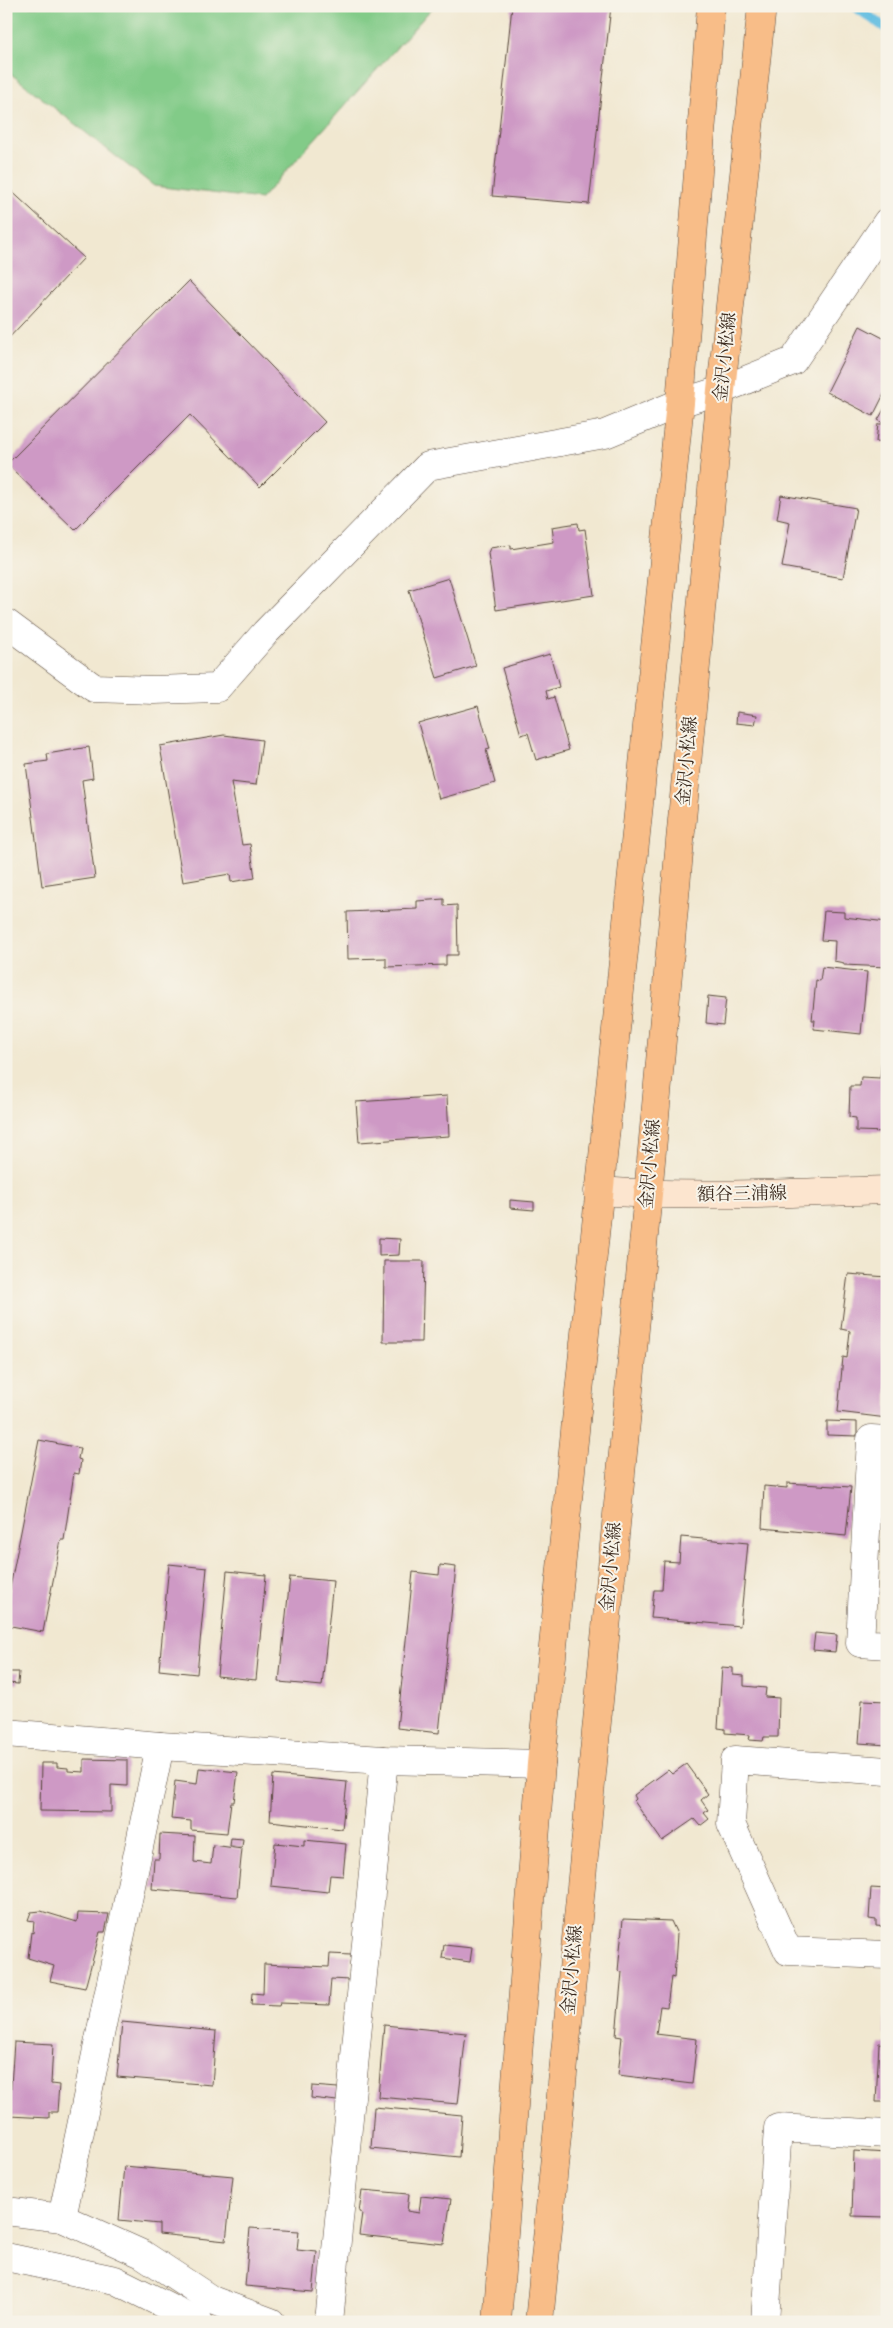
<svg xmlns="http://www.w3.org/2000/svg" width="893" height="2328" viewBox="0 0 893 2328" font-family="'Libre Bodoni','Noto Serif JP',serif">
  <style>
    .green { fill: #82cb88; stroke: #5e7a53 }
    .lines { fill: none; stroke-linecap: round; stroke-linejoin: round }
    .stream { stroke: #63bee1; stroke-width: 10 }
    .building { fill: #ce99c5 }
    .minor-casing { stroke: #564639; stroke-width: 29 }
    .tertiary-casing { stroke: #564639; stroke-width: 29 }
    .secondary-casing { stroke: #564639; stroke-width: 29 }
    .primary-casing { stroke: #564639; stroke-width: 29 }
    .minor { stroke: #fff; stroke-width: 28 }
    .tertiary { stroke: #fff; stroke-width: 28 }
    .secondary { stroke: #fce5cf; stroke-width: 28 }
    .primary { stroke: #f8bd88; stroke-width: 28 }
    .labels { text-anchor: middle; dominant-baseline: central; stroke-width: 4; stroke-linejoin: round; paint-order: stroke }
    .street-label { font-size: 18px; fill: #3b2a1e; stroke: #f7f3e8 }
  </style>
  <rect width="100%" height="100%" fill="#f7f3e8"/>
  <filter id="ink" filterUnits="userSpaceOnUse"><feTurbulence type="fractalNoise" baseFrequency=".02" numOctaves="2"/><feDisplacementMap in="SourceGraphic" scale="10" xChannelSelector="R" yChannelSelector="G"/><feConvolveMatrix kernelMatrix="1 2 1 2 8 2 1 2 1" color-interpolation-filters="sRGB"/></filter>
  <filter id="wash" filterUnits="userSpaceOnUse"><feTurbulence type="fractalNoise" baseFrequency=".0096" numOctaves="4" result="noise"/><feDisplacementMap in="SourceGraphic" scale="20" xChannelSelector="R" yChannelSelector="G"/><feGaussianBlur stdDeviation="1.12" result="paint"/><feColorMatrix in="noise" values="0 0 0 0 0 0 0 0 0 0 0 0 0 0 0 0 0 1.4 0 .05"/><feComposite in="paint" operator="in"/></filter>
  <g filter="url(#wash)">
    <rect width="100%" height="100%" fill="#f1e8d1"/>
    <path class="green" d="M 6,6 L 434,6 L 261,199 L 154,186 L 6,70 Z"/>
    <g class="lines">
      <path class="stream" d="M 854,6 L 887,29"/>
    </g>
    <g id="blocks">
      <g class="building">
        <path d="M 512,6 L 611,6 L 589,204 L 492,196 Z"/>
        <path d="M 6,186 L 84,258 L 6,341 Z"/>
        <path d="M 189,281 L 325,422 L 260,487 L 190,415 L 75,530 L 7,464 Z"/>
        <path d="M 860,326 L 887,340 L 887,388 L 873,416 L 827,392 Z"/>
        <path d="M 887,404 L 887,443 L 876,442 L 878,424 L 885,424 L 878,420 Z"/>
        <path d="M 781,495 L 856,508 L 843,578 L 782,567 L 790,522 L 777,519 Z"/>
        <path d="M 578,523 L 579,530 L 585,529 L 594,595 L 496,610 L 488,553 L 490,548 L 511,545 L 511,549 L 554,542 L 552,527 Z"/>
        <path d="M 449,578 L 476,666 L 437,678 L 409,590 Z"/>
        <path d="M 550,654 L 559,687 L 546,691 L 548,699 L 554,697 L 569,750 L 536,760 L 528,733 L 521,735 L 502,668 Z"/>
        <path d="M 478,706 L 490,749 L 486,750 L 495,783 L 439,799 L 418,723 Z"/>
        <path d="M 737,712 L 757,715 L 755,725 L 736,723 Z"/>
        <path d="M 224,735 L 262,740 L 256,785 L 231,782 L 242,845 L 250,844 L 255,878 L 231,882 L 230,874 L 183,882 L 160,746 Z"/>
        <path d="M 89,747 L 93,778 L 82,780 L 95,878 L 42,886 L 26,764 L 48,761 L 47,754 Z"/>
        <path d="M 444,899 L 444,906 L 457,905 L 458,955 L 446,955 L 446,965 L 386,967 L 386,958 L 348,959 L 347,912 L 417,909 L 417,901 Z"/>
        <path d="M 824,911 L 844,912 L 844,917 L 887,922 L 887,967 L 844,965 L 844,963 L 834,961 L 835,941 L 821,940 Z"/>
        <path d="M 822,967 L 867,972 L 861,1034 L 814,1029 L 815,1020 L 812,1020 L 816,980 L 820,981 Z"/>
        <path d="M 708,996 L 726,998 L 723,1025 L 706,1023 Z"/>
        <path d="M 882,1056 L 887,1057 L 887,1132 L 856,1131 L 856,1118 L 849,1117 L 850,1086 L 860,1086 L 861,1077 L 880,1078 Z"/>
        <path d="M 447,1096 L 449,1136 L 359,1142 L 356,1102 Z"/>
        <path d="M 510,1200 L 534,1202 L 534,1210 L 510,1208 Z"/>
        <path d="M 379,1238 L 400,1239 L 399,1255 L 379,1256 Z"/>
        <path d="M 384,1261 L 424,1261 L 422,1342 L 383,1342 Z"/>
        <path d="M 848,1274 L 887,1277 L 887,1418 L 838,1412 L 843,1357 L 847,1358 L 850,1331 L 841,1329 Z"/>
        <path d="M 827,1421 L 857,1422 L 857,1436 L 827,1435 Z"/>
        <path d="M 39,1440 L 80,1448 L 78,1459 L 81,1460 L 79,1474 L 74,1473 L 64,1540 L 61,1540 L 43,1632 L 6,1625 L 6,1608 Z"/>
        <path d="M 787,1483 L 851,1487 L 846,1536 L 762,1528 L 764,1486 L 787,1488 Z"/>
        <path d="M 681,1537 L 748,1543 L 740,1626 L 651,1618 L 654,1590 L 662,1590 L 664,1561 L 679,1562 Z"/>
        <path d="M 169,1564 L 207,1568 L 197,1674 L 159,1670 Z"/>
        <path d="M 440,1565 L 456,1567 L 439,1733 L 397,1728 L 413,1572 L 439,1575 Z"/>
        <path d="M 227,1571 L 266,1575 L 256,1680 L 217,1676 Z"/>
        <path d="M 290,1577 L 333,1581 L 322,1686 L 279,1682 Z"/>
        <path d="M 815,1633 L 837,1635 L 835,1652 L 813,1650 Z"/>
        <path d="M 722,1667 L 733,1668 L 733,1675 L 744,1676 L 744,1686 L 766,1688 L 765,1697 L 779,1698 L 778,1737 L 764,1737 L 763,1741 L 749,1740 L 750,1735 L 725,1733 L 725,1729 L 718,1728 Z"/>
        <path d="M 9,1672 L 19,1672 L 18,1684 L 8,1683 Z"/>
        <path d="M 862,1700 L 887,1701 L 887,1745 L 859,1743 Z"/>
        <path d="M 84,1759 L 127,1760 L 127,1786 L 111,1785 L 111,1812 L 40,1811 L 41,1763 L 57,1763 L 57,1767 L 68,1768 L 68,1771 L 84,1772 Z"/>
        <path d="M 686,1764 L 708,1794 L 701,1800 L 708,1810 L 704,1813 L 709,1819 L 700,1826 L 694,1819 L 662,1841 L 634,1801 L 636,1799 L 634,1795 L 668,1770 L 672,1774 Z"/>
        <path d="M 199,1768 L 238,1772 L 234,1802 L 231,1802 L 227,1833 L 191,1830 L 191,1821 L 171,1819 L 175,1781 L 197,1784 Z"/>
        <path d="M 273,1775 L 347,1782 L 342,1829 L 270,1821 Z"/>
        <path d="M 160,1834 L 195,1836 L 194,1862 L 211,1864 L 213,1845 L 242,1849 L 237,1897 L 152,1889 L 154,1859 L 159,1859 Z"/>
        <path d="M 231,1838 L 243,1839 L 242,1847 L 230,1846 Z"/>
        <path d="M 304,1840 L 346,1844 L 343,1876 L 330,1875 L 328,1892 L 271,1886 L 275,1843 L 304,1846 Z"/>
        <path d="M 871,1888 L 887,1889 L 887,1927 L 876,1926 L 876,1920 L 869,1919 Z"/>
        <path d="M 41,1911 L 77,1922 L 78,1913 L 109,1914 L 105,1932 L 100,1932 L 85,1988 L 50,1981 L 54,1966 L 28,1958 L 31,1932 L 33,1933 L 34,1921 L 28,1920 L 31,1912 Z"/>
        <path d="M 623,1919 L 671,1921 L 677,1934 L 674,1978 L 671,1977 L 667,2007 L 660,2006 L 656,2034 L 697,2039 L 692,2084 L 618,2075 L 622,2037 L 616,2036 L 622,1972 L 618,1971 Z"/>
        <path d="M 444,1945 L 472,1948 L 470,1962 L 442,1958 Z"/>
        <path d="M 330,1954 L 351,1955 L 349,1980 L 331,1979 L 329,2005 L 280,2003 L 279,2006 L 251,2005 L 252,1993 L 263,1994 L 264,1964 L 329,1967 Z"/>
        <path d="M 885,2015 L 887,2015 L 887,2035 L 884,2035 Z"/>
        <path d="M 122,2022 L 216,2031 L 212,2085 L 117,2077 Z"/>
        <path d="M 384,2025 L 466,2033 L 458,2104 L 378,2097 Z"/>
        <path d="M 14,2042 L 53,2044 L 51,2084 L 59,2085 L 57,2112 L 49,2112 L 49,2118 L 9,2116 Z"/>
        <path d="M 879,2043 L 887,2044 L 887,2102 L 876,2102 Z"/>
        <path d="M 312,2086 L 338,2088 L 337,2101 L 311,2098 Z"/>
        <path d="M 374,2107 L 462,2115 L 459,2157 L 371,2148 Z"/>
        <path d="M 854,2151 L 887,2153 L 887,2217 L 852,2216 Z"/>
        <path d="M 124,2166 L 233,2176 L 226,2241 L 159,2234 L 159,2224 L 119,2220 Z"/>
        <path d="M 362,2190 L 409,2194 L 407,2211 L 419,2213 L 421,2196 L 451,2199 L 444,2244 L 359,2235 L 362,2213 L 359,2212 Z"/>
        <path d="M 250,2228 L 299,2231 L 297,2250 L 317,2252 L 313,2292 L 245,2286 Z"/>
      </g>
    </g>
  </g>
  <g filter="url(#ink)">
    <use href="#blocks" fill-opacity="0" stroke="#564639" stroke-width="1"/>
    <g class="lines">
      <g class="minor-casing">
        <g id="minor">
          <path d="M 6,623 L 94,688 L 154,690 L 217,688 L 265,633 L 428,466 L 605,434 L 680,403"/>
          <path d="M 887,1440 L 871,1439 L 860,1643 L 887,1645"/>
          <path d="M 6,1733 L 160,1746 L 384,1760 L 541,1764"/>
          <path d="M 887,1771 L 735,1760 L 731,1824 L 788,1951 L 887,1955"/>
          <path d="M 6,2211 L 62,2218 L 142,2254 L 212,2300 L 271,2322"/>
          <path d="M 62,2218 L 160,1746"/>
          <path d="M 6,2257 L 115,2280 L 199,2322"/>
          <path d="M 329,2322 L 384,1760"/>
          <path d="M 765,2322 L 778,2128 L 887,2134"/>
        </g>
      </g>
      <g class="tertiary-casing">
        <path id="tertiary" d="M 680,403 L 721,390 L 793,361 L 887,222"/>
      </g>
      <g class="secondary-casing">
        <path id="secondary" d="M 598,1191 C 694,1198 791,1193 887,1190"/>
      </g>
      <g class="primary-casing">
        <g id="primary">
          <path d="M 497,2322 L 541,1764 L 680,403 L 711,6"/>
          <path d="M 539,2322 L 648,1194 L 721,390 L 762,6"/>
        </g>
      </g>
      <use href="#minor" class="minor"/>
      <use href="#tertiary" class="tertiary"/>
      <use href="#secondary" class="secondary"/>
      <use href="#primary" class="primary"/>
    </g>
  </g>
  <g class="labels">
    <g class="street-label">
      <text transform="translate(725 357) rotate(-84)">金沢小松線</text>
      <text transform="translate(687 761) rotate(-85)">金沢小松線</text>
      <text transform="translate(650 1164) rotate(-85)">金沢小松線</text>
      <text transform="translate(742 1194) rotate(-1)">額谷三浦線</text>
      <text transform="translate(611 1567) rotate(-85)">金沢小松線</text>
      <text transform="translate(572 1970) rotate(-85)">金沢小松線</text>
    </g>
  </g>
  <rect width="893" height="2328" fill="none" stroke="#f7f3e8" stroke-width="25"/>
</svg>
